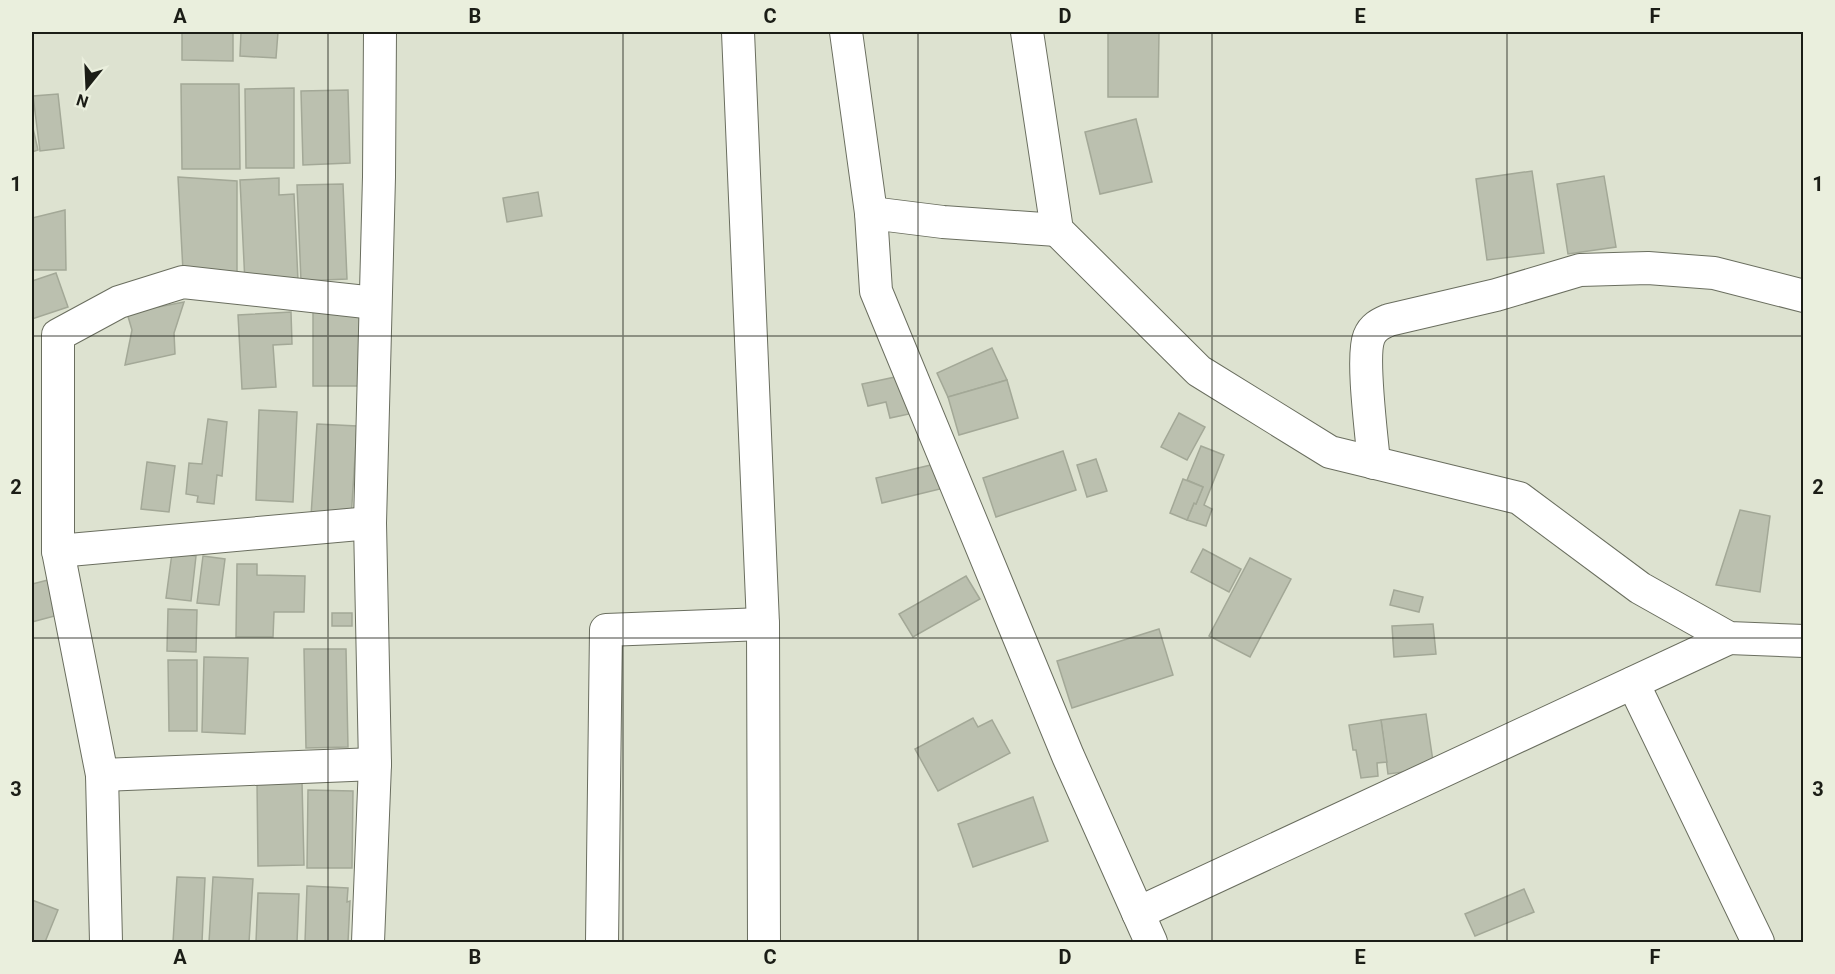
<svg xmlns="http://www.w3.org/2000/svg" width="1835" height="974" viewBox="0 0 1835 974" font-family="Roboto,sans-serif">
  <style>
    .building { fill: #bbc0af; stroke: #a3a897; stroke-width: 1.5 }
    .lines { fill: none; stroke-linecap: round; stroke-linejoin: round }
    .minor-casing { stroke: #6a6e5f; stroke-width: 34 }
    .minor { stroke: #fff; stroke-width: 32 }
    .grid { fill: none; stroke: #1b1d16; stroke-width: 1.5; stroke-opacity: 0.55 }
    .neatline { fill: none; stroke: #1b1d16; stroke-width: 2 }
    .grid-label { font-size: 20px; text-anchor: middle; font-weight: bold; fill: #1b1d16 }
  </style>
  <rect width="100%" height="100%" fill="#dde2d0"/>
  <g class="building">
    <path d="M 182,32 L 233,32 L 233,61 L 182,60 Z"/>
    <path d="M 241,32 L 278,32 L 276,58 L 240,56 Z"/>
    <path d="M 1108,32 L 1159,32 L 1158,97 L 1108,97 Z"/>
    <path d="M 181,84 L 239,84 L 240,169 L 182,169 Z"/>
    <path d="M 294,88 L 294,168 L 246,168 L 245,89 Z"/>
    <path d="M 348,90 L 350,163 L 303,165 L 301,91 Z"/>
    <path d="M 58,94 L 64,148 L 40,151 L 33,96 Z"/>
    <path d="M 1136,119 L 1152,182 L 1100,194 L 1085,132 Z"/>
    <path d="M 32,124 L 38,150 L 32,152 Z"/>
    <path d="M 1532,171 L 1544,253 L 1487,260 L 1476,179 Z"/>
    <path d="M 1604,176 L 1616,247 L 1568,254 L 1557,184 Z"/>
    <path d="M 178,177 L 237,181 L 237,275 L 183,271 Z"/>
    <path d="M 279,178 L 279,195 L 294,194 L 298,281 L 245,283 L 240,180 Z"/>
    <path d="M 343,184 L 347,279 L 301,281 L 297,185 Z"/>
    <path d="M 538,192 L 542,216 L 507,222 L 503,198 Z"/>
    <path d="M 65,210 L 66,270 L 32,270 L 32,218 Z"/>
    <path d="M 56,273 L 68,307 L 32,319 L 32,281 Z"/>
    <path d="M 184,302 L 174,333 L 175,354 L 125,365 L 132,330 L 127,313 Z"/>
    <path d="M 313,306 L 361,307 L 361,386 L 313,386 Z"/>
    <path d="M 291,312 L 292,344 L 273,345 L 276,387 L 242,389 L 238,315 Z"/>
    <path d="M 992,348 L 1007,380 L 948,397 L 937,373 Z"/>
    <path d="M 900,376 L 909,414 L 890,418 L 886,402 L 868,406 L 862,384 Z"/>
    <path d="M 1007,380 L 1018,418 L 959,435 L 948,397 Z"/>
    <path d="M 259,410 L 297,412 L 293,502 L 256,500 Z"/>
    <path d="M 1179,413 L 1205,427 L 1187,460 L 1161,447 Z"/>
    <path d="M 208,419 L 227,422 L 222,476 L 217,475 L 214,504 L 197,502 L 198,496 L 186,494 L 189,463 L 202,464 Z"/>
    <path d="M 317,424 L 357,426 L 351,519 L 311,516 Z"/>
    <path d="M 1201,446 L 1224,455 L 1204,505 L 1212,509 L 1206,526 L 1187,520 L 1194,503 L 1196,504 L 1203,487 L 1187,480 Z"/>
    <path d="M 1063,451 L 1076,490 L 996,517 L 983,478 Z"/>
    <path d="M 1096,459 L 1107,491 L 1087,497 L 1077,465 Z"/>
    <path d="M 147,462 L 175,466 L 169,512 L 141,509 Z"/>
    <path d="M 935,464 L 940,489 L 882,503 L 876,478 Z"/>
    <path d="M 1183,479 L 1203,487 L 1196,504 L 1194,503 L 1187,520 L 1170,513 Z"/>
    <path d="M 1740,510 L 1770,516 L 1760,592 L 1716,585 Z"/>
    <path d="M 1203,549 L 1241,569 L 1229,592 L 1191,572 Z"/>
    <path d="M 172,553 L 196,556 L 191,601 L 166,598 Z"/>
    <path d="M 203,556 L 225,559 L 219,605 L 197,603 Z"/>
    <path d="M 1250,558 L 1291,579 L 1250,657 L 1209,636 Z"/>
    <path d="M 237,564 L 257,564 L 257,575 L 305,576 L 304,612 L 274,612 L 273,637 L 236,637 Z"/>
    <path d="M 966,576 L 980,599 L 913,637 L 899,614 Z"/>
    <path d="M 52,579 L 62,614 L 32,622 L 32,584 Z"/>
    <path d="M 1394,590 L 1423,597 L 1419,612 L 1390,605 Z"/>
    <path d="M 168,609 L 197,610 L 196,652 L 167,651 Z"/>
    <rect x="332" y="613" width="20" height="13"/>
    <path d="M 1433,624 L 1436,654 L 1394,657 L 1392,626 Z"/>
    <path d="M 1159,629 L 1173,675 L 1072,708 L 1057,661 Z"/>
    <path d="M 304,649 L 346,649 L 348,747 L 306,748 Z"/>
    <path d="M 204,657 L 248,658 L 245,734 L 202,732 Z"/>
    <path d="M 168,660 L 197,660 L 197,731 L 169,731 Z"/>
    <path d="M 1426,714 L 1434,768 L 1388,774 L 1381,720 Z"/>
    <path d="M 973,718 L 978,727 L 992,720 L 1010,753 L 938,791 L 915,749 Z"/>
    <path d="M 1381,720 L 1387,762 L 1377,763 L 1378,776 L 1361,778 L 1356,750 L 1353,750 L 1349,725 Z"/>
    <path d="M 257,782 L 302,782 L 304,865 L 258,866 Z"/>
    <path d="M 308,790 L 353,791 L 352,868 L 307,868 Z"/>
    <path d="M 1033,797 L 1048,841 L 973,867 L 958,824 Z"/>
    <path d="M 177,877 L 205,878 L 202,942 L 173,942 Z"/>
    <path d="M 213,877 L 253,879 L 249,942 L 209,942 Z"/>
    <path d="M 307,886 L 348,888 L 347,902 L 350,901 L 348,942 L 305,942 Z"/>
    <path d="M 1524,889 L 1534,912 L 1475,936 L 1465,914 Z"/>
    <path d="M 258,893 L 299,894 L 297,942 L 256,942 Z"/>
    <path d="M 32,900 L 58,910 L 45,942 L 32,942 Z"/>
  </g>
  <g class="lines">
    <g class="minor-casing">
      <g id="minor">
        <path d="M 738,32 L 763,624 L 764,942"/>
        <path d="M 846,32 L 871,213 L 876,291 L 1068,756 L 1151,942"/>
        <path d="M 1027,32 L 1057,230 L 1199,371 L 1330,452 L 1519,498 L 1640,588 L 1729,638 L 1804,641"/>
        <path d="M 871,213 L 943,222 L 1057,230"/>
        <path d="M 1374,463 C 1372,438 1361,357 1369,337 C 1373,327 1380,324 1389,320 L 1496,295 L 1580,270 L 1648,268 L 1714,273 L 1804,296"/>
        <path d="M 58,551 L 370,523"/>
        <path d="M 1633,683 L 1758,942"/>
        <path d="M 102,775 L 375,764"/>
        <path d="M 1138,913 L 1729,638"/>
        <path d="M 106,942 L 102,775 L 58,551 L 58,335 L 119,302 L 183,282 L 375,303"/>
        <path d="M 368,942 L 375,764 L 370,523 L 379,177 L 380,32"/>
        <path d="M 602,942 L 606,630 L 763,624"/>
      </g>
    </g>
    <use href="#minor" class="minor"/>
  </g>
  <path class="grid" d="M 328,32 L 328,942M 623,32 L 623,942M 918,32 L 918,942M 1212,32 L 1212,942M 1507,32 L 1507,942M 32,336 L 1804,336M 32,638 L 1804,638"/>
  <rect width="1835" height="974" fill="none" stroke="#eaefdd" stroke-width="66"/>
  <g transform="translate(87 87) rotate(198)" stroke="#eaefdd" stroke-width="4.5" paint-order="stroke">
  <path d="M0-4.5L10 22L0 15L-10 22Z" fill="#1b1d16"/>
  <text y="-9" font-size="16" font-weight="bold" text-anchor="middle" fill="#1b1d16">N</text>
  </g>
  <rect x="33" y="33" width="1769" height="908" class="neatline"/>
  <g class="grid-label">
    <text x="180" y="23">A</text>
    <text x="475" y="23">B</text>
    <text x="770" y="23">C</text>
    <text x="1065" y="23">D</text>
    <text x="1360" y="23">E</text>
    <text x="1655" y="23">F</text>
    <text x="16" y="191">1</text>
    <text x="1818" y="191">1</text>
    <text x="16" y="494">2</text>
    <text x="1818" y="494">2</text>
    <text x="16" y="796">3</text>
    <text x="1818" y="796">3</text>
    <text x="180" y="964">A</text>
    <text x="475" y="964">B</text>
    <text x="770" y="964">C</text>
    <text x="1065" y="964">D</text>
    <text x="1360" y="964">E</text>
    <text x="1655" y="964">F</text>
  </g>
</svg>
